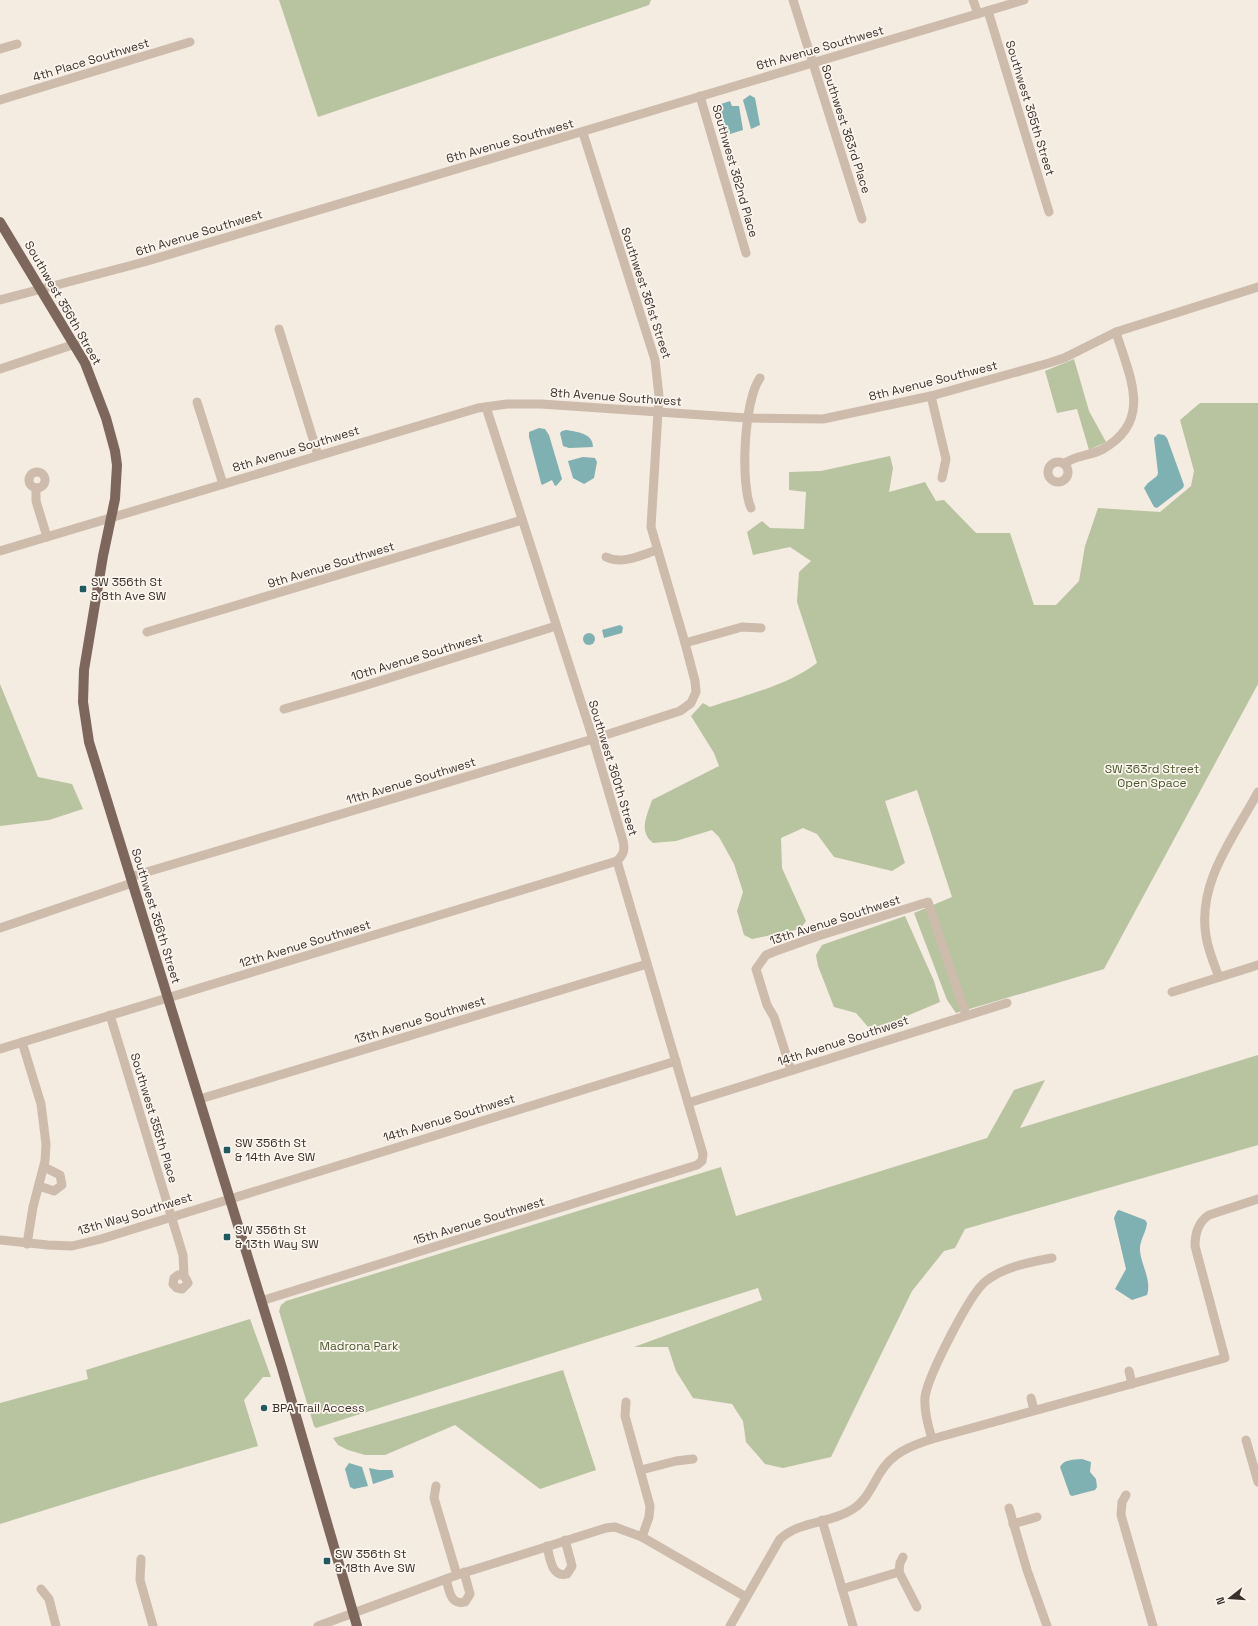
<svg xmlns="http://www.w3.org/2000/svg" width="1258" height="1626" viewBox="0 0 1258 1626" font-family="'Space Grotesk',sans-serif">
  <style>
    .green { fill: #b8c4a0 }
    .water { fill: #7fb0b2 }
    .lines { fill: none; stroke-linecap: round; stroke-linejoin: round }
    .minor { stroke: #cdbbac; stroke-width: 9 }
    .major { stroke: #7d675c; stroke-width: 10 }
    .poi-dot { fill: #1f5a5e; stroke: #fbf5ee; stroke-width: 1.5 }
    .labels { text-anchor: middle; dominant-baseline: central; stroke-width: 3.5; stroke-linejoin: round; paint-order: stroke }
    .street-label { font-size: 12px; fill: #3b302b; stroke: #fbf5ee }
    .poi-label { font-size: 12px; fill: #3b302b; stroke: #fbf5ee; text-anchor: start }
    .park-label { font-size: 12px; fill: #4a5a2e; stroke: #fbf5ee }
  </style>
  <rect width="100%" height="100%" fill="#f4ebe1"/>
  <g class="green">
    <path d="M 279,0 L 651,0 L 649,5 L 318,117 Z"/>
    <path d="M 1074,359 L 1089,411 L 1106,442 L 1089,450 L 1077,409 L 1057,413 L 1045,371 Z"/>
    <path d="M 1200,403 L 1258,403 L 1258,684 L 1104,969 L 956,1013 L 947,1000 L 914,913 L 952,897 L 917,790 L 885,801 L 905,863 L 892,871 L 834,857 L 817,834 L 803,828 L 781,838 L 782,868 L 806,921 L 800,929 L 752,939 L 744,935 L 737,911 L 743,892 L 734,864 L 719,837 L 712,830 L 676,841 L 653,843 C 638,831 647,816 652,800 L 719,766 L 714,753 L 691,716 L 703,703 L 710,707 C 746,695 786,686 817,663 L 797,602 L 799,572 L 811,561 L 790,547 L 753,555 L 747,532 L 762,521 L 770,528 L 804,529 L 806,492 L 789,490 L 789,472 L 821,471 L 890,456 L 893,468 L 889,492 L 925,482 L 936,501 L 944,500 L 976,533 L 1010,533 L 1034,605 L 1056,605 L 1079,581 L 1085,546 L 1098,508 L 1160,512 L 1191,486 L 1194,471 L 1180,420 Z"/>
    <path d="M 0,684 L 38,777 L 72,784 L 83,809 L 49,820 L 0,826 Z"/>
    <path d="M 905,916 L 934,981 L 940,1002 L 876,1029 L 869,1028 L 856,1013 L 834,1007 L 818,966 L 816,955 L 822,945 Z"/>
    <path d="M 1258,1055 L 1258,1145 L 965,1229 L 955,1248 L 944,1251 L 912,1291 L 831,1457 L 783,1468 L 765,1464 L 746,1442 L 743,1421 L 732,1404 L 693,1398 L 676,1371 L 668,1347 L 634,1347 L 762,1300 L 758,1288 L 316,1428 L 314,1426 L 279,1311 L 281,1305 L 286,1301 L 721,1167 L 736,1216 L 987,1138 L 1014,1090 L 1045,1080 L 1020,1128 Z"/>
    <path d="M 250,1319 L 271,1377 L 263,1377 L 244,1400 L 258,1446 L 138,1481 L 0,1524 L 0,1403 L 88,1379 L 86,1370 Z"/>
    <path d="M 563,1370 L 596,1470 L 540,1489 L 455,1425 L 385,1455 L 365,1455 L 348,1450 L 338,1445 L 333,1438 Z"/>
  </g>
  <g class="water">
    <path d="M 750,95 L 755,98 L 760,125 L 751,129 L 743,100 Z"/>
    <path d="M 730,101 L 732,106 L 739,106 L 743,130 L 730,134 L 727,132 L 718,109 L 721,104 Z"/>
    <path d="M 539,428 L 545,429 L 549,435 L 562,479 L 557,485 L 555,486 L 552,480 L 542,485 L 541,483 L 529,437 L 529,432 Z"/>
    <path d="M 566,430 C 577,432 593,433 593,447 L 569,448 L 563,446 L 560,433 L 562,431 Z"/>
    <path d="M 1158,434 L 1164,435 L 1167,438 L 1184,485 L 1183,488 L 1157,508 L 1154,507 L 1144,488 L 1148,483 L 1157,476 L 1158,473 L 1154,438 Z"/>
    <path d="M 583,457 L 595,458 L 597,462 L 594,478 L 584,484 L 573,478 L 568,461 Z"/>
    <path d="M 620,625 L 623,627 L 622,633 L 604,638 L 602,630 Z"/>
    <circle cx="589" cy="639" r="6"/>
    <path d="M 1119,1210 L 1145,1220 L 1147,1223 C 1146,1233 1139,1241 1140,1251 C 1141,1264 1152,1281 1147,1295 L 1132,1300 L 1115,1289 L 1126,1269 L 1114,1218 L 1117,1211 Z"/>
    <path d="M 1082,1459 L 1091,1462 L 1090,1472 L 1096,1479 L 1097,1487 L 1095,1490 L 1072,1496 L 1070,1495 L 1060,1467 C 1064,1459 1073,1460 1082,1459 Z"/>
    <path d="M 349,1463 L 362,1467 L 368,1486 L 354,1489 L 350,1487 L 345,1469 Z"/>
    <path d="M 369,1468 L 379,1470 L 392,1470 L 394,1477 L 373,1484 Z"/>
  </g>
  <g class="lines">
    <g class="minor">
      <path d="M 793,0 L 862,219"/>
      <path d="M 973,0 L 978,14"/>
      <path d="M 988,11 L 1049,212"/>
      <path d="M 0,49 L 17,44"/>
      <path d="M 700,96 L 746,253"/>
      <path d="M 0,100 L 190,42"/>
      <path d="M 0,300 L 144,262 L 1024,0"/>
      <path d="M 279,329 L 318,455"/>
      <path d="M 0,369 L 75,344"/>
      <path d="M 931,396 L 946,459 L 942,478"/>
      <path d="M 197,402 L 223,484"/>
      <circle cx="1058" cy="472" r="10"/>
      <path d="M 1064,464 C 1075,455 1091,456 1103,449 C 1154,420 1129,376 1116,332"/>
      <circle cx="37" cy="480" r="8"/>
      <path d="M 36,488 L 36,501 L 47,537"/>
      <path d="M 751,508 C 740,483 744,400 760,378"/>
      <path d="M 0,551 L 478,408 L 507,404 L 541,404 L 747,418 L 823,419 L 931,396 L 1049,363 L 1064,358 L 1116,332 L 1258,287"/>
      <path d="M 606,557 C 622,565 641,555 657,550"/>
      <path d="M 147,632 L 522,520"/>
      <path d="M 685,643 L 742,627 L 761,628"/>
      <path d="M 284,709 L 354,689 L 556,626"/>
      <path d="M 130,877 L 593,739 L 680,711 L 691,703 L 696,692 L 695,681 L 685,643 L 651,527 L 659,396 L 655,360 L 583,133"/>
      <path d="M 0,928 L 132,883"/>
      <path d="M 1219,977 C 1214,964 1208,950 1206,936 C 1197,882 1234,837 1258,792"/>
      <path d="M 1172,992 L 1258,965"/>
      <path d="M 110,1015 L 183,1255 L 184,1275 L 188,1283 L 182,1289 L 177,1288 L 173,1284 L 174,1278 L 178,1275 L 184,1275"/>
      <path d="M 22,1042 L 41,1104 L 46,1144 L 45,1161 L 33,1207 L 27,1244"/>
      <path d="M 0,1049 L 617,861"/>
      <path d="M 791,1070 L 774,1017 L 767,1005 L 756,969 L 766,955 L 776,951 L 818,936 L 928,902 L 966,1015"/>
      <path d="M 200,1099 L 647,964"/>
      <path d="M 688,1103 L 1007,1003"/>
      <path d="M 39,1186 L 54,1191 L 62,1185 L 60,1175 L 44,1167"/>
      <path d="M 0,1240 L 48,1245 L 72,1246 L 101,1239 L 676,1061"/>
      <path d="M 261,1301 L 697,1165 L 702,1161 L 703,1154 L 617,861 C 624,854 625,850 623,841 L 593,739 L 486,407"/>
      <path d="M 1129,1371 L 1132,1384"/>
      <path d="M 1031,1398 L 1034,1410"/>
      <path d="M 626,1402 L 625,1416 L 650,1506 L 649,1517 L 642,1537"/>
      <path d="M 932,1439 C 928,1425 924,1411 925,1397 C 928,1376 970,1293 986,1281 C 1004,1267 1030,1262 1052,1258"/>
      <path d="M 1246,1440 L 1258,1482"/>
      <path d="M 641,1470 L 676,1461 L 693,1459"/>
      <path d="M 436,1486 L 434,1498 L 457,1575"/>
      <path d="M 1126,1495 L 1122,1502 L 1121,1515 L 1153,1626"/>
      <path d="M 1009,1508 L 1027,1570 L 1047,1626"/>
      <path d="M 822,1520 L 853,1626"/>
      <path d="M 1013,1524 L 1037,1517"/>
      <path d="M 547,1546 C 550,1557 551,1578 567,1574 L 572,1566 L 565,1540"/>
      <path d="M 903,1557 L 900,1563 L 899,1572 L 917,1607"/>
      <path d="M 141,1559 L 140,1580 L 153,1626"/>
      <path d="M 446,1579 C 449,1589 450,1606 465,1602 L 470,1594 L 464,1572"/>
      <path d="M 41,1589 L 49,1599 L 56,1626"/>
      <path d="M 842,1589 L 899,1572"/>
      <path d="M 318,1626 L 457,1575 L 606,1528 L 615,1527 L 642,1537 L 746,1597"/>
      <path d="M 730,1626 L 780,1539 C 801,1520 830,1524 853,1509 C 866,1501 872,1486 880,1473 C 892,1453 910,1446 932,1439 L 1225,1358 L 1195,1246 C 1195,1234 1198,1222 1209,1215 L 1258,1199"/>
    </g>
    <path class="major" d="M 0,222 L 85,363 L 106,418 L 115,451 L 117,465 L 115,499 L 103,556 L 84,670 L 83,702 L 89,742 L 282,1368 L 357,1626"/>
  </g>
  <g class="poi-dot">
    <rect x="79" y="585" width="8" height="8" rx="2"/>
    <rect x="223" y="1146" width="8" height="8" rx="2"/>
    <rect x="223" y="1233" width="8" height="8" rx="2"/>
    <circle cx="264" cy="1408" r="4"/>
    <rect x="323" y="1557" width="8" height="8" rx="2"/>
  </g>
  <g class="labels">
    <g class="street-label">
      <text transform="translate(820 48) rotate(-16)">6th Avenue Southwest</text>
      <text transform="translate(91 60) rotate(-17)">4th Place Southwest</text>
      <text transform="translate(1030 108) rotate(73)">Southwest 365th Street</text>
      <text transform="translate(846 129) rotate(72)">Southwest 363rd Place</text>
      <text transform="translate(510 141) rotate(-16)">6th Avenue Southwest</text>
      <text transform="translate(735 171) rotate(74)">Southwest 362nd Place</text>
      <text transform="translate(199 233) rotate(-17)">6th Avenue Southwest</text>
      <text transform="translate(646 293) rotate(72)">Southwest 361st Street</text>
      <text transform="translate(63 303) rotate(60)">Southwest 356th Street</text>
      <text transform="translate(933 381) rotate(-14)">8th Avenue Southwest</text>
      <text transform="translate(616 397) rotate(4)">8th Avenue Southwest</text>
      <text transform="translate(296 449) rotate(-17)">8th Avenue Southwest</text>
      <text transform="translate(331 565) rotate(-17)">9th Avenue Southwest</text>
      <text transform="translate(417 657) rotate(-17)">10th Avenue Southwest</text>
      <text transform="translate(613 768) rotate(73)">Southwest 360th Street</text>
      <text transform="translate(411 781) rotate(-17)">11th Avenue Southwest</text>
      <text transform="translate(156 916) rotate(73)">Southwest 356th Street</text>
      <text transform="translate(835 920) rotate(-18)">13th Avenue Southwest</text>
      <text transform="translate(305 944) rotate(-17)">12th Avenue Southwest</text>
      <text transform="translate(420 1020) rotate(-17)">13th Avenue Southwest</text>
      <text transform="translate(843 1041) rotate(-18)">14th Avenue Southwest</text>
      <text transform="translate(154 1118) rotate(73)">Southwest 355th Place</text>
      <text transform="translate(449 1118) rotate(-17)">14th Avenue Southwest</text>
      <text transform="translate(135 1214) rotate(-17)">13th Way Southwest</text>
      <text transform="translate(479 1221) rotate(-17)">15th Avenue Southwest</text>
    </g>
    <g class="poi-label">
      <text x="91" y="582">SW 356th St<tspan x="91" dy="14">&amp; 8th Ave SW</tspan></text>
      <text x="235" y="1143">SW 356th St<tspan x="235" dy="14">&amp; 14th Ave SW</tspan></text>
      <text x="235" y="1230">SW 356th St<tspan x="235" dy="14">&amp; 13th Way SW</tspan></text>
      <text x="272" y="1408">BPA Trail Access</text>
      <text x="335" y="1554">SW 356th St<tspan x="335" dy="14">&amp; 18th Ave SW</tspan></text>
    </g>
    <g class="park-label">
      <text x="1152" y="769">SW 363rd Street<tspan x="1152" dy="14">Open Space</tspan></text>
      <text x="359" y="1346">Madrona Park</text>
    </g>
  </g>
  <g transform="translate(1230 1598) rotate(253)" stroke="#fbf5ee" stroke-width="3" paint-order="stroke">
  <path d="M0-3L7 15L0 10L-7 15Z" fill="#3b302b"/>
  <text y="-6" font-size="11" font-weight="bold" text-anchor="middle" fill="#3b302b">N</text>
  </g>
</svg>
